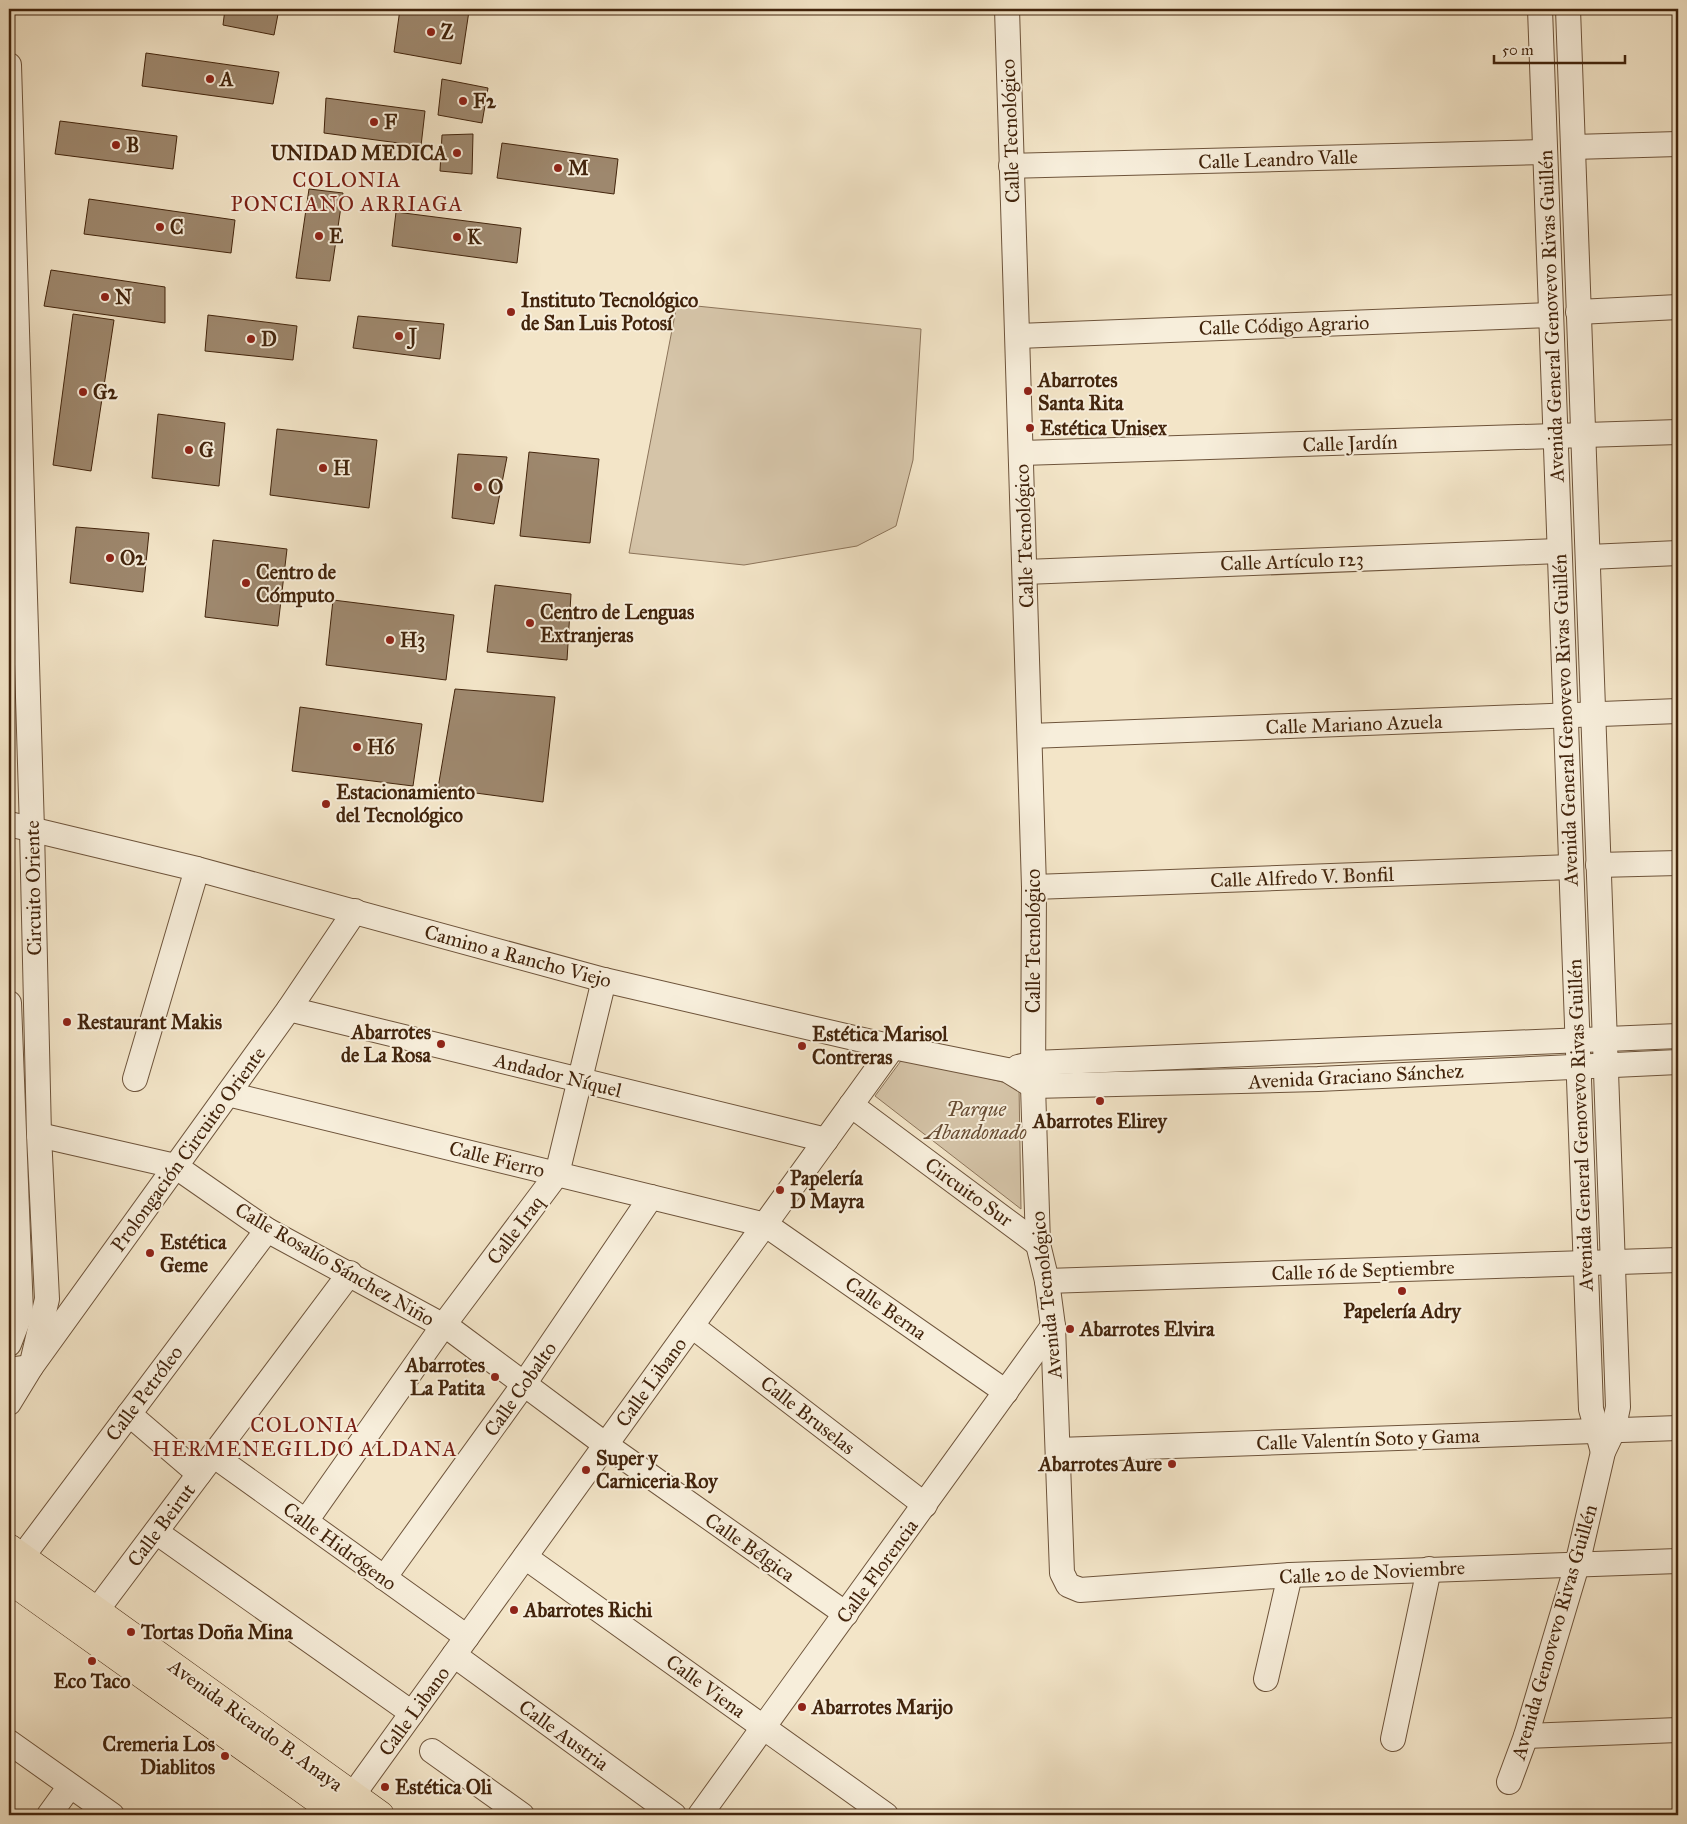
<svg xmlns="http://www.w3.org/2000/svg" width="1687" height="1824" viewBox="0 0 1687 1824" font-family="'IM FELL Great Primer',serif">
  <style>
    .green { fill: #d5c4a8; stroke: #8c745a }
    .building { fill: #9e886e; stroke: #42240c }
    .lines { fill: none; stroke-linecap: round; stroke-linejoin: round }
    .minor-casing { stroke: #6e543b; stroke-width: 26 }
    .major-casing { stroke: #42240c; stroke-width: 29 }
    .minor { stroke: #f7eedb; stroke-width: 24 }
    .major { stroke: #f3e5c8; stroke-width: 28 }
    .poi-dot { fill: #8f2418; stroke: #f7eedb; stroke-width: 2 }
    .labels { text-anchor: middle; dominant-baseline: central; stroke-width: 4; stroke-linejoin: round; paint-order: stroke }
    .poi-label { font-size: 20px; font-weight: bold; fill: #42240c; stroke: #f7eedb; text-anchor: start }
    .street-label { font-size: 20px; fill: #42240c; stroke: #f7eedb }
    .park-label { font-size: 20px; font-style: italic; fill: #674c33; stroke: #f7eedb }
    .neighbourhood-label { font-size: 21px; letter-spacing: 1px; fill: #7a1f14; stroke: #f7eedb }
  </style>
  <rect width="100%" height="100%" fill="#f3e5c8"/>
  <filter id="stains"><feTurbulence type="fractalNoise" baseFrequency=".004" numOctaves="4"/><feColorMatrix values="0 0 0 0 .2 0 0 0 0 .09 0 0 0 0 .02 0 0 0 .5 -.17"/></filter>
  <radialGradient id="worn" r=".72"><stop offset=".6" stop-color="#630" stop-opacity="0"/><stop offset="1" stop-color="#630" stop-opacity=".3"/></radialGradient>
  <g class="green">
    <path d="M 677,304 L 921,329 L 913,460 L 896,526 L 857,546 L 744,565 L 629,553 Z"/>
    <path d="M 903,1058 L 1019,1086 L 1021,1209 L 875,1096 Z"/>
  </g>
  <g class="building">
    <path d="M 225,9 L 279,9 L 274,35 L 223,25 Z"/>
    <path d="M 400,9 L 455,9 L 469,11 L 461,64 L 394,52 Z"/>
    <path d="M 146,53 L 279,72 L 273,104 L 142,86 Z"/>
    <path d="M 442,79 L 488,88 L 482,123 L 438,115 Z"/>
    <path d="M 326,98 L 425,111 L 421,146 L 324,133 Z"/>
    <path d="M 60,121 L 177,136 L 173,169 L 55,154 Z"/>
    <path d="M 473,134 L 472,174 L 440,171 L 442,135 Z"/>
    <path d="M 502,143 L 618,159 L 614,194 L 497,178 Z"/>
    <path d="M 309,189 L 343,193 L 330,281 L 296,278 Z"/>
    <path d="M 89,199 L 235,220 L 231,253 L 84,234 Z"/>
    <path d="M 396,212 L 521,228 L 517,263 L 392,246 Z"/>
    <path d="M 51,270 L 165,287 L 165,323 L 44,306 Z"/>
    <path d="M 73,314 L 114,320 L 91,471 L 53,465 Z"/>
    <path d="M 208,315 L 297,326 L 293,360 L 205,351 Z"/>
    <path d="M 358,316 L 444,324 L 440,359 L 353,348 Z"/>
    <path d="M 158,414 L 225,423 L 219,486 L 152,478 Z"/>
    <path d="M 277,429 L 377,440 L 369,508 L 270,495 Z"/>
    <path d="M 529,452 L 599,459 L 590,543 L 520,536 Z"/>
    <path d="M 458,454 L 507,457 L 494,524 L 452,518 Z"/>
    <path d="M 76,527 L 149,533 L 143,592 L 70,583 Z"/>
    <path d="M 213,540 L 287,549 L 278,626 L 205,617 Z"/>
    <path d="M 495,585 L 571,594 L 567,660 L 487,652 Z"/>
    <path d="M 333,600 L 454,615 L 446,680 L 326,665 Z"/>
    <path d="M 455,689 L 555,697 L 543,802 L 438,788 Z"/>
    <path d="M 300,707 L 422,724 L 413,786 L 292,771 Z"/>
  </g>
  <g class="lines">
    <g class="minor-casing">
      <g id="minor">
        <path d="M 1007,9 L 1034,887 L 1033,1086 L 1038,1244 L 1047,1281 L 1053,1326 L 1062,1573 L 1068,1585 L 1080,1590 L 1290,1575 L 1678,1561"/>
        <path d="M 1540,9 L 1591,1409 L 1603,1452"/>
        <path d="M 9,65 L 32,830 L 39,1135 L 47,1299 L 31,1367 L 9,1403"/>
        <path d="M 1573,147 L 1678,144"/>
        <path d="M 1011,166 L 1545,152"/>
        <path d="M 1578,312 L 1678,307"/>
        <path d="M 1018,336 L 1551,315"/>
        <path d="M 1022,453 L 1678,432"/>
        <path d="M 1589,557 L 1678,553"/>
        <path d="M 1025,572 L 1559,551"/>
        <path d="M 1030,736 L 1678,711"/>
        <path d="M 9,824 L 197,869 L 604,980 L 893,1047 L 1007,1070 L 1033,1086 L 1318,1079 L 1678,1062"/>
        <path d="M 1598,865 L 1678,863"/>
        <path d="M 1034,887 L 1571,867"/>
        <path d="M 9,1003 L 21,1313 L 9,1344"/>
        <path d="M 289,1009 L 826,1140"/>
        <path d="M 1018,1067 L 1034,1063 L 1678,1036"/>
        <path d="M 135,1079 L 197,869"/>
        <path d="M 228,1094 L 766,1225 L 1006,1392"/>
        <path d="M 851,1105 L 1038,1244"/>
        <path d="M 39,1135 L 175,1166 L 267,1230 L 453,1331 L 606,1445 L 846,1614"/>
        <path d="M 1047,1281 L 1678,1260"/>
        <path d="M 692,1326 L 925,1505"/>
        <path d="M 9,1370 L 31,1367 L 289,1009 L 355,911"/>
        <path d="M 129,1414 L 199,1474"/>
        <path d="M 1058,1450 L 1678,1428"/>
        <path d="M 213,1455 L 467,1637"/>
        <path d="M 306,1521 L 443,1326 L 557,1174 L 604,980"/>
        <path d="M 156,1532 L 412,1713"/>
        <path d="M 22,1557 L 267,1230"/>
        <path d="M 525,1557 L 886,1815"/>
        <path d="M 384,1578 L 524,1384 L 651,1197"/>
        <path d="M 97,1610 L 350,1273"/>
        <path d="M 454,1655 L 674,1815"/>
        <path d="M 1266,1679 L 1290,1575"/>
        <path d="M 1526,1736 L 1678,1730"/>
        <path d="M 1393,1739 L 1429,1569"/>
        <path d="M 9,1742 L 112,1815"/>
        <path d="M 432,1751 L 522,1815"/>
        <path d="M 1509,1782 L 1526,1736 L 1577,1565 L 1603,1452 L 1613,1431 L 1618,1407 L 1568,9"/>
        <path d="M 342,1810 L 893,1047"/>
        <path d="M 49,1815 L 70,1786"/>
        <path d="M 700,1815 L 1053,1326"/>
      </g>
    </g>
    <g class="major-casing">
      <g id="major">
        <path d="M 9,1548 L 380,1815"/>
        <path d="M 9,1579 L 339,1815"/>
      </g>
    </g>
    <use href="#minor" class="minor"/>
    <use href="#major" class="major"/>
  </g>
  <g class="poi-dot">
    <circle cx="431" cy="32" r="5"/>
    <circle cx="210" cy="79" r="5"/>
    <circle cx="463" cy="101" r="5"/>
    <circle cx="374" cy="122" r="5"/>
    <circle cx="116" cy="145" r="5"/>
    <circle cx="457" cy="153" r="5"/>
    <circle cx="558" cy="168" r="5"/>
    <circle cx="160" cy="227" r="5"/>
    <circle cx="319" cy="236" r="5"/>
    <circle cx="457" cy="237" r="5"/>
    <circle cx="105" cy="297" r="5"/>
    <circle cx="511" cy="312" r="5"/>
    <circle cx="399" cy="336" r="5"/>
    <circle cx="251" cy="339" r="5"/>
    <circle cx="1028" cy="391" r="5"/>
    <circle cx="83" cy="392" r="5"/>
    <circle cx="1030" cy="428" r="5"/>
    <circle cx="189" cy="450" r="5"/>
    <circle cx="323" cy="468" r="5"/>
    <circle cx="478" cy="487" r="5"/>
    <circle cx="110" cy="558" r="5"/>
    <circle cx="246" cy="583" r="5"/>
    <circle cx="530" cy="623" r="5"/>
    <circle cx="390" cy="640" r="5"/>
    <circle cx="357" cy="747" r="5"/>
    <circle cx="326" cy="804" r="5"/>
    <circle cx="67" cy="1022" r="5"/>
    <circle cx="441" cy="1044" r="5"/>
    <circle cx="802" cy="1046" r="5"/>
    <circle cx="1100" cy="1101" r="5"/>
    <circle cx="780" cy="1190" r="5"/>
    <circle cx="150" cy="1253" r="5"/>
    <circle cx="1402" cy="1291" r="5"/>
    <circle cx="1070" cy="1329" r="5"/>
    <circle cx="495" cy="1377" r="5"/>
    <circle cx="1172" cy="1464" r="5"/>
    <circle cx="586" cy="1470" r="5"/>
    <circle cx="514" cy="1610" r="5"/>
    <circle cx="131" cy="1632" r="5"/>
    <circle cx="92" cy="1661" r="5"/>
    <circle cx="802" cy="1707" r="5"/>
    <circle cx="225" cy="1756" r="5"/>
    <circle cx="385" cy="1787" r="5"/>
  </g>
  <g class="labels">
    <g class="poi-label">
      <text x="441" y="32">Z</text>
      <text x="220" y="79">A</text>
      <text x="473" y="101">F2</text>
      <text x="384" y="122">F</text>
      <text x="126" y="145">B</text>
      <text x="447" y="153" text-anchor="end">UNIDAD MEDICA</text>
      <text x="568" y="168">M</text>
      <text x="170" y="227">C</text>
      <text x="329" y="236">E</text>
      <text x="467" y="237">K</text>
      <text x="115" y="297">N</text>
      <text x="521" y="300">Instituto Tecnológico<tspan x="521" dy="23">de San Luis Potosí</tspan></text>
      <text x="409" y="336">J</text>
      <text x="261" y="339">D</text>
      <text x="1038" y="380">Abarrotes<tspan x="1038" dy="23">Santa Rita</tspan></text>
      <text x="93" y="392">G2</text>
      <text x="1040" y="428">Estética Unisex</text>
      <text x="199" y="450">G</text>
      <text x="333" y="468">H</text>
      <text x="488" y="487">O</text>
      <text x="120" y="558">O2</text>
      <text x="256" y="572">Centro de<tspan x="256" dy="23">Cómputo</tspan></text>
      <text x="540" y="612">Centro de Lenguas<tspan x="540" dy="23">Extranjeras</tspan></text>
      <text x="400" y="640">H3</text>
      <text x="367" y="747">H6</text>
      <text x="336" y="792">Estacionamiento<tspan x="336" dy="23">del Tecnológico</tspan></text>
      <text x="77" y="1022">Restaurant Makis</text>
      <text x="431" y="1032" text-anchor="end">Abarrotes<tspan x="431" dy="23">de La Rosa</tspan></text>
      <text x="812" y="1034">Estética Marisol<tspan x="812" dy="23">Contreras</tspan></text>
      <text x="1100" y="1121" text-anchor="middle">Abarrotes Elirey</text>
      <text x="790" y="1178">Papelería<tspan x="790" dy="23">D Mayra</tspan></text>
      <text x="160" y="1242">Estética<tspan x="160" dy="23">Geme</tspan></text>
      <text x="1402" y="1311" text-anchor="middle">Papelería Adry</text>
      <text x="1080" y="1329">Abarrotes Elvira</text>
      <text x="485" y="1365" text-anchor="end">Abarrotes<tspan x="485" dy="23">La Patita</tspan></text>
      <text x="596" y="1458">Super y<tspan x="596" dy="23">Carniceria Roy</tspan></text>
      <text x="1162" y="1464" text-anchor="end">Abarrotes Aure</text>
      <text x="524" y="1610">Abarrotes Richi</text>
      <text x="141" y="1632">Tortas Doña Mina</text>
      <text x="92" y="1681" text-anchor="middle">Eco Taco</text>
      <text x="812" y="1707">Abarrotes Marijo</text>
      <text x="215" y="1744" text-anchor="end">Cremeria Los<tspan x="215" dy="23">Diablitos</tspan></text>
      <text x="395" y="1787">Estética Oli</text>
    </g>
    <g class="street-label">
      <text transform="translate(1010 131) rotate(-92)">Calle Tecnológico</text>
      <text transform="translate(1278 159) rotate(-2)">Calle Leandro Valle</text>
      <text transform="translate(1551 316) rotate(-92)">Avenida General Genovevo Rivas Guillén</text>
      <text transform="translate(1284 325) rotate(-2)">Calle Código Agrario</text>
      <text transform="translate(1350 443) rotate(-2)">Calle Jardín</text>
      <text transform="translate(1024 536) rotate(-92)">Calle Tecnológico</text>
      <text transform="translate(1292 561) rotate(-2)">Calle Artículo 123</text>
      <text transform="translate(1565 720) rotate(-92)">Avenida General Genovevo Rivas Guillén</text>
      <text transform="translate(1354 724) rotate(-2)">Calle Mariano Azuela</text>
      <text transform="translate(1302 877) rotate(-2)">Calle Alfredo V. Bonfil</text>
      <text transform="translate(33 888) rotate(-91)">Circuito Oriente</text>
      <text transform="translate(1033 941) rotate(-90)">Calle Tecnológico</text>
      <text transform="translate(518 956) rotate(15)">Camino a Rancho Viejo</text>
      <text transform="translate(558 1075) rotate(14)">Andador Níquel</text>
      <text transform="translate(1356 1076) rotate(-3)">Avenida Graciano Sánchez</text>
      <text transform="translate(1580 1125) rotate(-92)">Avenida General Genovevo Rivas Guillén</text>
      <text transform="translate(188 1149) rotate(-54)">Prolongación Circuito Oriente</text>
      <text transform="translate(497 1159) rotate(14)">Calle Fierro</text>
      <text transform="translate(969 1192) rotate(36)">Circuito Sur</text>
      <text transform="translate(515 1230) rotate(-53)">Calle Iraq</text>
      <text transform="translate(335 1264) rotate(30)">Calle Rosalío Sánchez Niño</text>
      <text transform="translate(1363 1270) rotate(-2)">Calle 16 de Septiembre</text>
      <text transform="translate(1046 1295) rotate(-96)">Avenida Tecnológico</text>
      <text transform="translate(886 1308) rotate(35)">Calle Berna</text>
      <text transform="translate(651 1382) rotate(-54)">Calle Libano</text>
      <text transform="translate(520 1389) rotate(-55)">Calle Cobalto</text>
      <text transform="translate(144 1393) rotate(-53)">Calle Petróleo</text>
      <text transform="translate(808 1415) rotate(38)">Calle Bruselas</text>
      <text transform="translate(1368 1439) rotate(-2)">Calle Valentín Soto y Gama</text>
      <text transform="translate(161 1525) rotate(-53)">Calle Beirut</text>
      <text transform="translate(340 1546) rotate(36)">Calle Hidrógeno</text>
      <text transform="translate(750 1547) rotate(35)">Calle Bélgica</text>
      <text transform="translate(877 1571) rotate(-54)">Calle Florencia</text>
      <text transform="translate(1372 1572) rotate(-3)">Calle 20 de Noviembre</text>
      <text transform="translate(1554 1632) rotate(-74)">Avenida Genovevo Rivas Guillén</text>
      <text transform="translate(706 1686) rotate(36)">Calle Viena</text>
      <text transform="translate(414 1711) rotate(-54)">Calle Libano</text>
      <text transform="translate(256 1725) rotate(36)">Avenida Ricardo B. Anaya</text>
      <text transform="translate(564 1735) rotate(36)">Calle Austria</text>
    </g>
    <g class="park-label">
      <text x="976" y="1109">Parque<tspan x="976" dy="23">Abandonado</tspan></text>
    </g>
    <g class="neighbourhood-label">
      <text x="347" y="180">COLONIA<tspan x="347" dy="24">PONCIANO ARRIAGA</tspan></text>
      <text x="305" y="1425">COLONIA<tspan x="305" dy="24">HERMENEGILDO ALDANA</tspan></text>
    </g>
  </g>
  <rect width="1687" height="1824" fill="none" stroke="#f3e5c8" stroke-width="30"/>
  <rect x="10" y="10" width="1667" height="1804" fill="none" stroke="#42240c" stroke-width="2.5"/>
  <rect x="15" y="15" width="1657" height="1794" fill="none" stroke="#42240c"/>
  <path d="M1494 55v8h131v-8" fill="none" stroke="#42240c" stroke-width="2.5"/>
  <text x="1502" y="55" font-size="15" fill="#42240c" stroke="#f7eedb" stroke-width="4" paint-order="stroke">50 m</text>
  <rect width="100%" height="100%" filter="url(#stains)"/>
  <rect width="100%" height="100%" fill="url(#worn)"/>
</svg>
